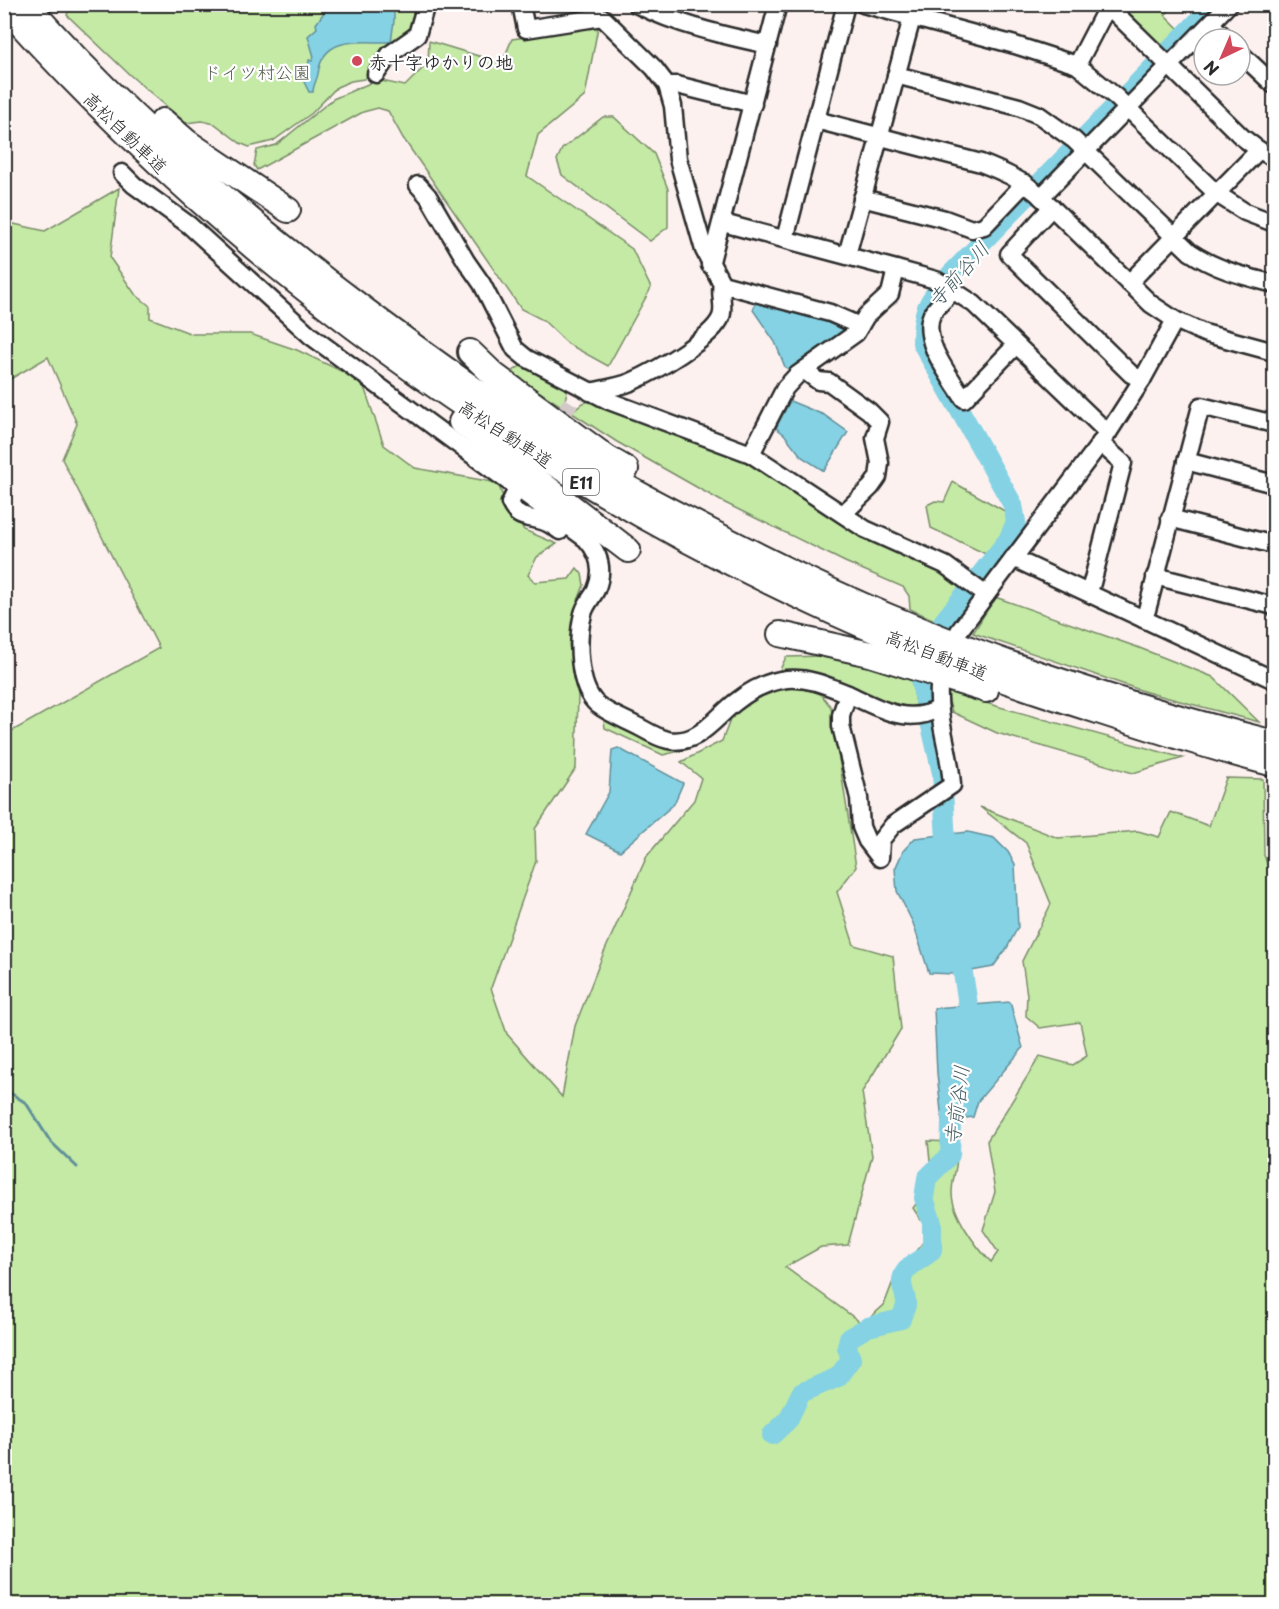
<svg xmlns="http://www.w3.org/2000/svg" width="1279" height="1609" viewBox="0 0 1279 1609" font-family="'Playpen Sans','Klee One',sans-serif">
  <style>
    .green { fill: #c4eaa5; stroke: #788a68; stroke-width: 1.5 }
    .water { fill: #85d2e4; stroke: #618f9a; stroke-width: 1.5 }
    .lines { fill: none; stroke-linecap: round; stroke-linejoin: round }
    .stream { stroke: #618f9a; stroke-width: 3 }
    .river { stroke: #85d2e4; stroke-width: 20 }
    .minor-tunnel { stroke: #d3c9c8; stroke-width: 16; stroke-dasharray: 16 8; stroke-linecap: butt }
    .minor-casing { stroke: #2b2b2b; stroke-width: 21 }
    .highway-casing { stroke: #2b2b2b; stroke-width: 28 }
    .minor { stroke: #fff; stroke-width: 16 }
    .highway { stroke: #fff; stroke-width: 24 }
    .poi-dot { fill: #d1495b; stroke: #fff; stroke-width: 2 }
    .labels { text-anchor: middle; dominant-baseline: central; stroke-width: 4.5; stroke-linejoin: round; paint-order: stroke }
    .shield { fill: #fff; stroke: #6b6b6b; stroke-width: 1.5 }
    .shield-label { font-size: 16px; font-weight: bold; fill: #2b2b2b }
    .poi-label { font-size: 18px; font-weight: bold; fill: #2b2b2b; stroke: #fff; text-anchor: start }
    .park-label { font-size: 18px; fill: #515b4a; stroke: #fff }
    .street-label { font-size: 18px; fill: #2b2b2b; stroke: #fff }
    .water-label { font-size: 20px; font-style: italic; fill: #465d62; stroke: #fff }
  </style>
  <rect width="100%" height="100%" fill="#fdf1ef"/>
  <filter id="ink" filterUnits="userSpaceOnUse"><feTurbulence type="fractalNoise" baseFrequency=".0167" numOctaves="2"/><feDisplacementMap in="SourceGraphic" scale="12" xChannelSelector="R" yChannelSelector="G"/><feConvolveMatrix kernelMatrix="1 2 1 2 8 2 1 2 1" color-interpolation-filters="sRGB"/></filter>
  <g filter="url(#ink)">
    <g class="green">
      <path d="M 71,4 L 423,5 L 414,31 L 364,79 L 351,81 L 337,87 L 312,113 L 273,141 L 249,147 L 240,143 L 215,124 L 202,121 L 186,123 L 131,76 L 67,15 Z"/>
      <path d="M 1111,5 L 1175,5 L 1165,15 L 1181,31 L 1160,52 Z"/>
      <path d="M 598,27 L 585,96 L 538,135 L 527,176 L 632,249 L 651,288 L 608,366 L 568,344 L 543,320 L 521,309 L 403,138 L 388,111 L 378,108 L 363,112 L 257,170 L 254,165 L 257,150 L 276,145 L 333,99 L 377,80 L 405,86 L 428,63 L 429,41 L 502,63 L 512,39 Z"/>
      <path d="M 603,117 L 614,117 L 654,154 L 668,189 L 668,227 L 650,241 L 562,175 L 557,160 L 562,149 Z"/>
      <path d="M 119,188 L 110,258 L 135,294 L 150,306 L 150,318 L 192,334 L 250,334 L 297,350 L 362,381 L 384,445 L 415,468 L 498,483 L 507,508 L 524,530 L 557,544 L 537,557 L 528,575 L 535,582 L 569,579 L 577,568 L 582,574 L 584,585 L 578,601 L 569,645 L 578,694 L 576,768 L 535,829 L 536,861 L 491,988 L 507,1034 L 562,1097 L 575,1026 L 602,957 L 647,856 L 694,800 L 701,778 L 681,762 L 722,741 L 732,715 L 761,692 L 791,687 L 819,692 L 831,707 L 856,867 L 837,892 L 854,945 L 893,956 L 901,1029 L 862,1092 L 872,1156 L 848,1245 L 821,1247 L 785,1267 L 863,1324 L 884,1305 L 895,1276 L 930,1234 L 913,1208 L 928,1188 L 931,1172 L 928,1141 L 953,1142 C 962,1162 952,1173 952,1193 C 952,1214 976,1247 991,1262 L 998,1252 L 983,1230 L 995,1192 L 987,1141 L 1040,1056 L 1073,1065 L 1087,1056 L 1080,1022 L 1040,1028 L 1026,1016 L 1027,995 L 1022,961 L 1051,904 L 1026,843 L 980,807 L 1058,838 L 1138,831 L 1159,837 L 1171,812 L 1209,826 L 1226,778 L 1263,779 L 1264,855 L 1274,882 L 1274,1604 L 5,1604 L 5,730 L 7,734 L 159,648 L 62,459 L 77,424 L 48,357 L 7,381 L 5,410 L 5,222 L 45,231 Z"/>
      <path d="M 522,365 L 559,383 L 567,391 L 565,401 L 576,409 L 583,403 L 590,401 L 712,447 L 759,468 L 826,514 L 878,544 L 931,564 L 961,587 L 939,622 L 910,609 L 909,596 L 903,587 L 845,562 L 721,501 L 617,442 L 510,373 Z"/>
      <path d="M 953,482 L 1010,514 L 1010,526 L 990,556 L 931,528 L 927,505 L 935,501 L 944,502 Z"/>
      <path d="M 995,597 L 1137,647 L 1213,677 L 1259,722 L 1146,692 L 973,633 Z"/>
      <path d="M 824,656 L 911,677 L 917,708 L 894,709 L 778,674 L 786,657 Z"/>
      <path d="M 946,692 L 1183,758 L 1133,773 L 997,733 L 952,712 Z"/>
      <path d="M 603,713 L 666,744 L 703,737 L 684,750 L 663,755 L 605,728 Z"/>
    </g>
    <g class="water">
      <path d="M 329,5 L 394,5 L 394,21 L 391,42 C 361,43 323,34 318,74 C 317,80 313,85 313,92 L 309,92 L 302,78 L 303,73 L 308,69 L 309,60 L 312,61 L 314,57 L 308,36 L 317,28 L 316,24 Z"/>
      <path d="M 757,299 L 837,324 L 848,334 L 794,372 L 785,367 L 775,342 L 753,310 Z"/>
      <path d="M 790,401 L 824,415 L 848,432 L 824,471 L 802,457 L 784,434 L 776,428 Z"/>
      <path d="M 618,748 L 683,783 L 674,804 L 620,851 L 586,834 L 609,792 L 612,750 Z"/>
      <path d="M 968,832 L 994,838 L 1008,852 L 1015,864 L 1018,927 L 1007,948 L 993,967 L 955,974 L 929,973 L 913,923 L 897,891 L 895,869 L 903,851 L 915,838 Z"/>
      <path d="M 1010,1002 L 1023,1048 L 978,1101 L 973,1117 L 942,1121 L 937,1073 L 934,1008 Z"/>
    </g>
    <g class="lines">
      <path class="stream" d="M 4,1089 L 26,1103 L 50,1141 L 77,1167"/>
      <g class="river">
        <path d="M 943,622 L 1008,540 L 1016,522 L 1013,505 L 922,343 C 922,307 928,302 950,275 L 1215,4"/>
        <path d="M 920,679 L 942,773 L 947,859"/>
        <path d="M 959,948 L 969,1011 L 965,1032"/>
        <path d="M 772,1435 L 788,1420 L 801,1393 L 838,1377 L 851,1359 L 847,1347 L 849,1338 L 868,1327 L 901,1319 C 902,1315 905,1310 906,1305 C 907,1295 899,1286 903,1276 C 908,1263 924,1260 932,1250 L 932,1223 L 924,1198 L 927,1178 L 950,1155 L 951,1122 L 956,1093"/>
      </g>
      <path class="minor-tunnel" d="M 553,431 L 571,402"/>
      <g class="minor-casing">
        <g id="minor">
          <path d="M 521,4 L 526,29 L 602,17 L 654,68 L 667,85 L 677,85 L 753,104"/>
          <path d="M 636,4 C 678,25 722,35 768,45"/>
          <path d="M 863,4 L 1015,45 L 1077,65 L 1116,97 L 1217,194 L 1245,212 L 1274,223"/>
          <path d="M 1106,4 L 1242,137 L 1259,150 L 1274,158"/>
          <path d="M 1211,24 L 1226,39"/>
          <path d="M 1240,53 L 1274,85"/>
          <path d="M 1077,65 L 1104,13 L 1109,7"/>
          <path d="M 376,74 L 390,54 L 417,35 L 426,4"/>
          <path d="M 896,75 L 1019,107 L 1039,115 L 1074,140 L 1190,252 C 1217,270 1244,276 1274,284"/>
          <path d="M 667,85 L 673,106 L 678,159 L 704,250 L 722,284 L 830,313 L 860,326"/>
          <path d="M 816,120 L 981,163 C 1001,171 1020,179 1037,193 L 1151,304 L 1175,320 L 1204,333 L 1274,352"/>
          <path d="M 122,173 L 134,185 L 189,225 L 311,336 L 586,539 C 600,554 604,571 596,590 C 592,598 585,605 583,614 C 577,638 577,688 598,705 C 611,715 629,721 643,729 C 650,733 659,738 668,740 C 699,746 716,716 737,701 C 751,690 769,681 787,679 C 809,677 828,686 848,694"/>
          <path d="M 418,185 L 428,196 L 466,261 L 482,284 L 515,349 L 526,358 L 609,401 L 751,454 L 865,529 L 945,565 L 986,595"/>
          <path d="M 1041,197 L 1229,4"/>
          <path d="M 862,198 L 945,219 L 972,229 L 984,226 L 1025,183"/>
          <path d="M 1052,207 L 1009,254 L 1131,374 L 1142,380"/>
          <path d="M 723,223 L 896,269 L 936,280 L 948,287 L 974,304 L 1108,433"/>
          <path d="M 785,239 L 846,4"/>
          <path d="M 847,255 L 912,18"/>
          <path d="M 710,265 L 778,4"/>
          <path d="M 1129,283 L 1259,150"/>
          <path d="M 954,290 C 947,298 937,305 932,314 C 920,341 951,377 964,399 L 1016,345"/>
          <path d="M 805,371 L 818,381 L 829,382 L 869,411 L 880,422 L 875,438 L 880,463 L 878,477 L 871,487 L 843,514"/>
          <path d="M 590,392 C 604,389 619,387 631,382 C 652,373 713,338 721,317 C 725,307 719,295 722,284"/>
          <path d="M 751,454 L 785,388 L 797,375 L 856,333 L 866,316 L 890,294 L 896,269"/>
          <path d="M 1186,461 L 1274,484"/>
          <path d="M 515,493 L 510,503 C 518,520 526,516 542,521 C 549,523 554,527 560,531"/>
          <path d="M 1170,518 L 1274,545"/>
          <path d="M 1013,558 L 1274,680"/>
          <path d="M 1155,576 L 1274,606"/>
          <path d="M 1088,592 L 1092,583 L 1123,463 L 1100,443"/>
          <path d="M 1143,619 L 1147,610 L 1201,406 L 1274,424"/>
          <path d="M 959,631 L 1108,433 L 1142,380 L 1175,320"/>
          <path d="M 938,709 C 906,726 877,707 848,694 L 841,715 L 841,726 L 859,798 L 861,827 L 867,841 L 880,858 L 881,840 L 893,825 L 952,785 C 950,751 937,720 939,687"/>
        </g>
      </g>
      <g class="highway-casing">
        <g id="highway">
          <path d="M 26,4 C 127,118 244,220 366,311 C 437,364 509,416 585,463 C 626,489 671,511 715,534 C 778,566 842,598 909,625 C 1027,674 1151,712 1274,743"/>
          <path d="M 4,6 C 235,263 519,469 833,612 C 920,652 1010,683 1101,712 C 1159,731 1216,749 1274,764"/>
          <path d="M 163,121 L 187,142 L 288,210"/>
          <path d="M 470,352 L 494,375 L 607,458 L 626,469"/>
          <path d="M 461,422 L 628,550"/>
          <path d="M 780,634 L 870,654 L 986,690"/>
        </g>
      </g>
      <use href="#minor" class="minor"/>
      <use href="#highway" class="highway"/>
    </g>
  </g>
  <circle class="poi-dot" cx="357" cy="61" r="6"/>
  <g class="labels">
    <rect class="shield" x="563" y="469" width="36" height="26" rx="4.5"/>
    <g class="shield-label">
      <text x="581" y="482">E11</text>
    </g>
    <g class="poi-label">
      <text x="369" y="61">赤十字ゆかりの地</text>
    </g>
    <g class="park-label">
      <text x="257" y="71">ドイツ村公園</text>
    </g>
    <g class="street-label">
      <text transform="translate(126 132) rotate(44)">高松自動車道</text>
      <text transform="translate(506 433) rotate(33)">高松自動車道</text>
      <text transform="translate(937 654) rotate(21)">高松自動車道</text>
    </g>
    <g class="water-label">
      <text transform="translate(958 274) rotate(-48)">寺前谷川</text>
      <text transform="translate(956 1105) rotate(-83)">寺前谷川</text>
    </g>
  </g>
  <rect width="1279" height="1609" fill="none" stroke="#fff" stroke-width="24"/>
  <rect x="12" y="12" width="1255" height="1585" fill="none" stroke="#2b2b2b" stroke-width="2" filter="url(#ink)"/>
  <g transform="translate(1222 57) rotate(224)"><circle r="28" fill="#ffffff" stroke="#aaaaaa" stroke-width="1.5"/>
  <path d="M0-4.5L10 22L0 15L-10 22Z" fill="#d1495b"/>
  <text y="-9" font-size="16" font-weight="bold" text-anchor="middle" fill="#2b2b2b">N</text>
  </g>
</svg>
